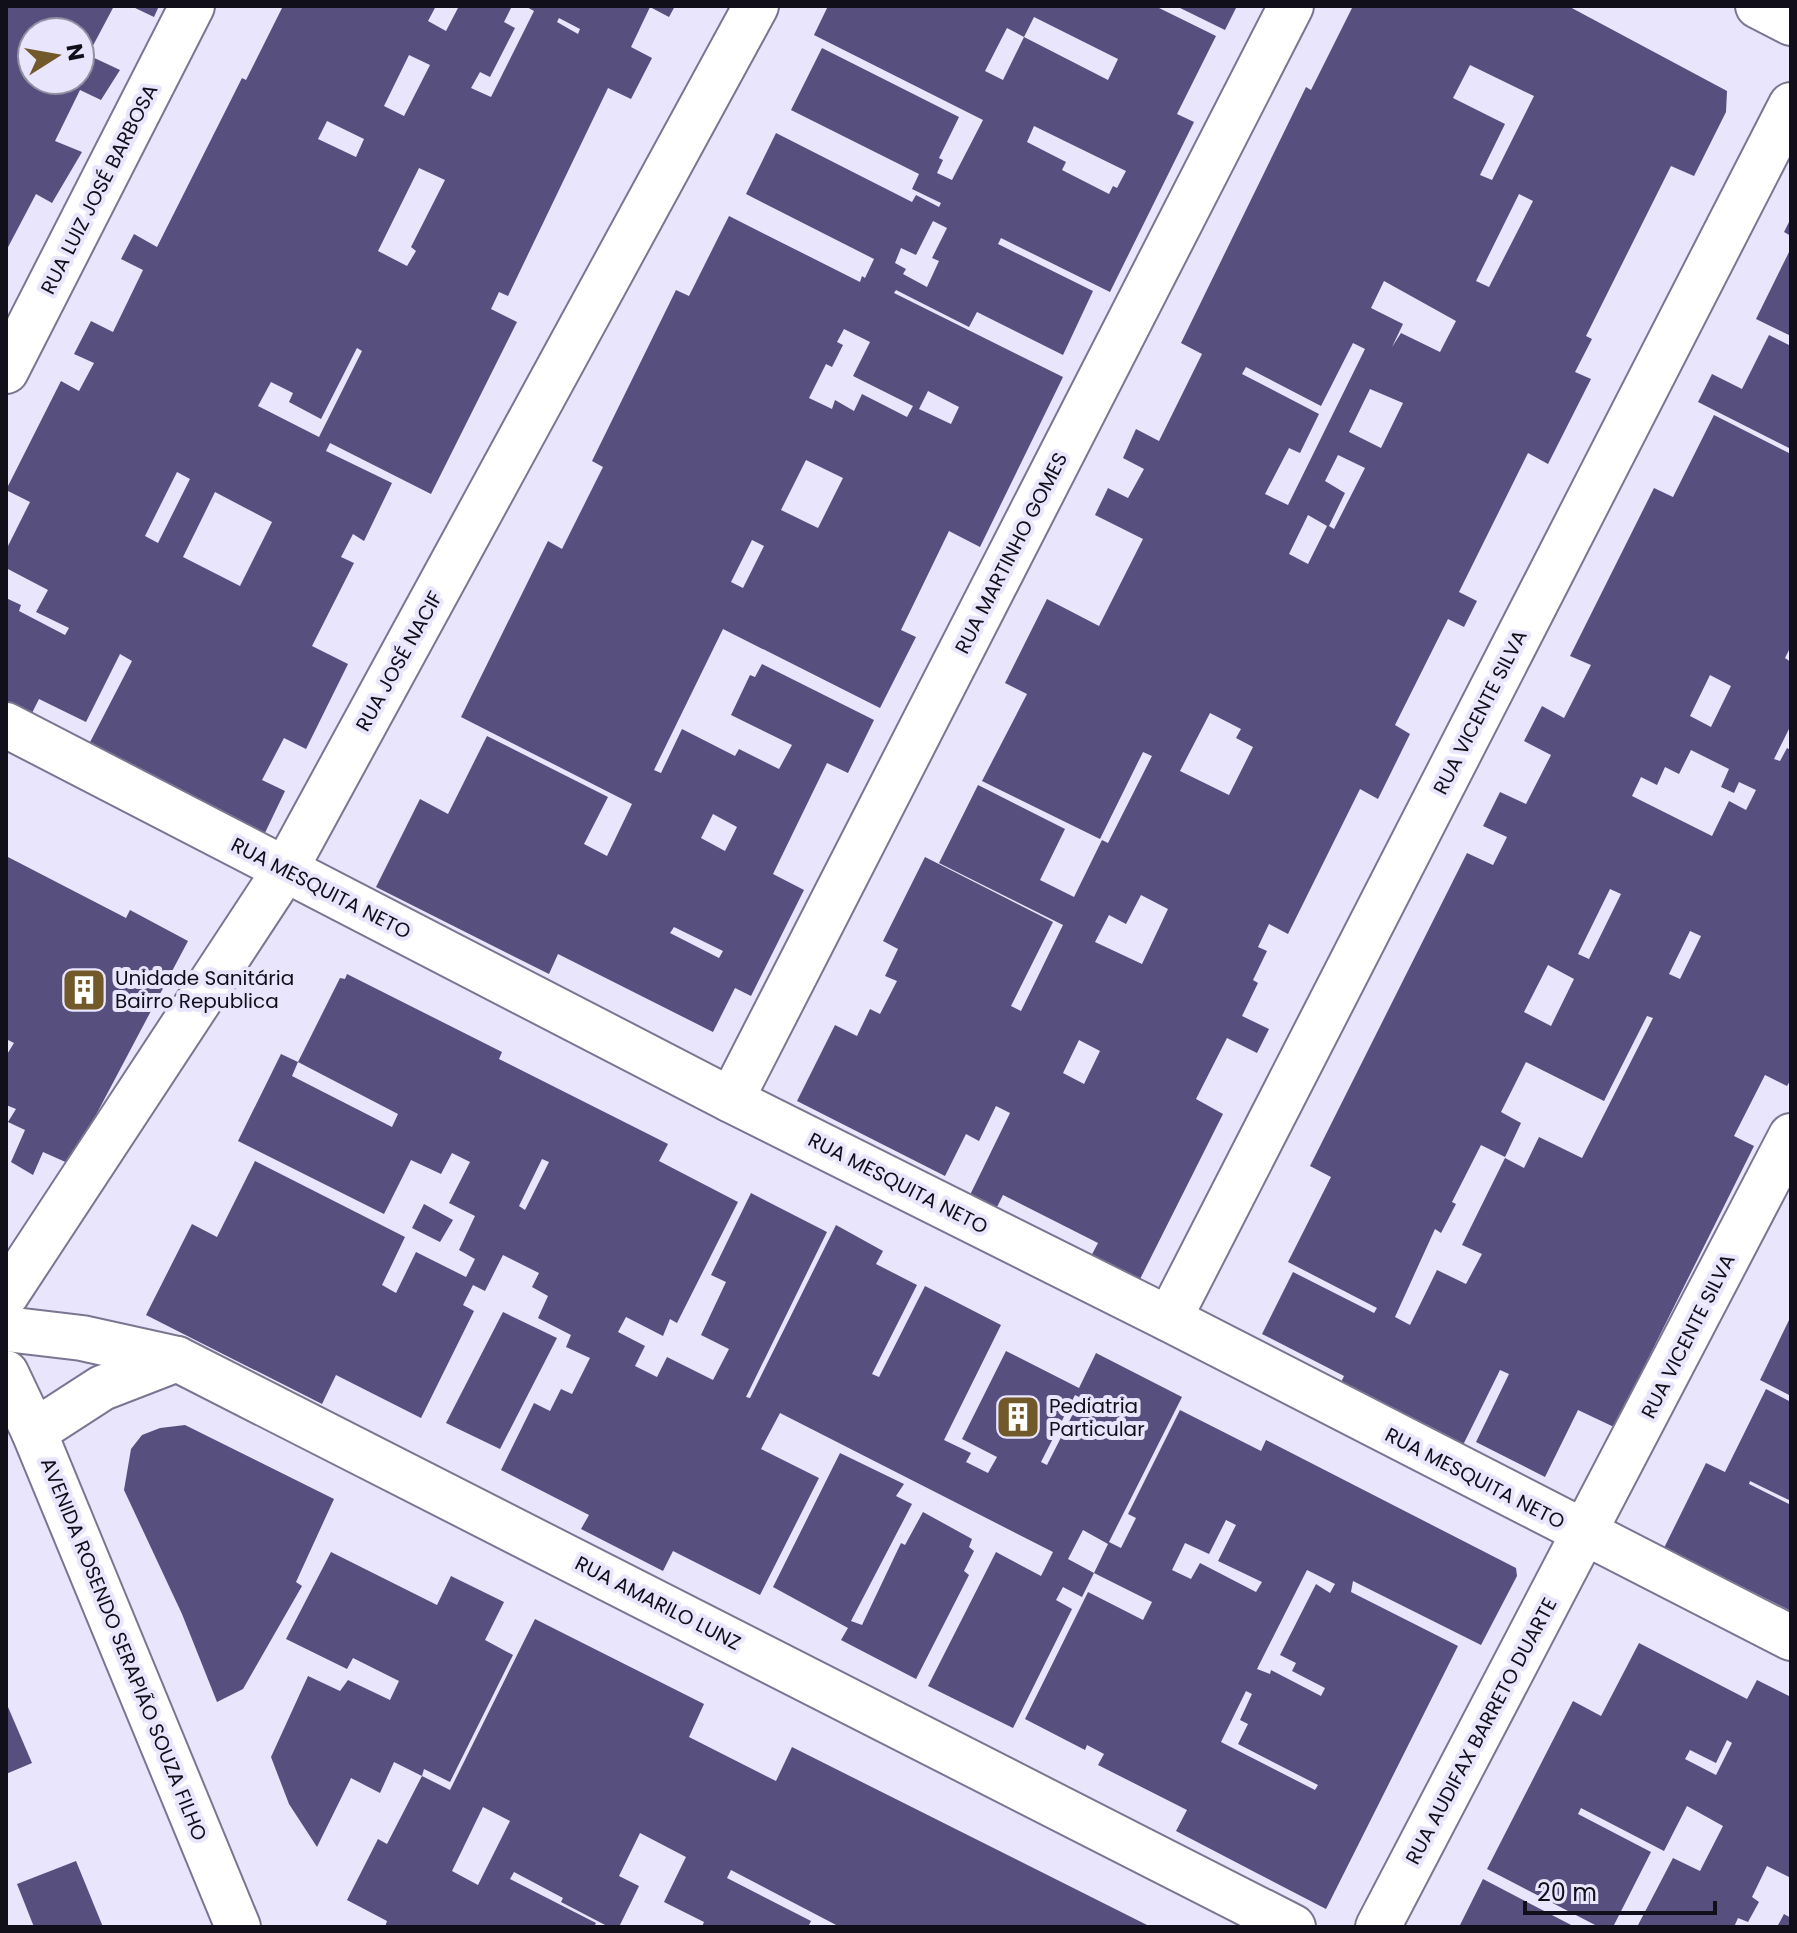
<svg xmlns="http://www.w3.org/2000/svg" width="1797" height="1933" viewBox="0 0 1797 1933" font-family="Poppins,sans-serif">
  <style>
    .building { fill: #574f7e; fill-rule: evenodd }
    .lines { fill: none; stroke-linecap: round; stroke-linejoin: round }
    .minor-casing { stroke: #7a7691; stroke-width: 48 }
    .tertiary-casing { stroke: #7a7691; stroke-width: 48 }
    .minor { stroke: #fff; stroke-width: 44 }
    .tertiary { stroke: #fff; stroke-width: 44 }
    .labels { text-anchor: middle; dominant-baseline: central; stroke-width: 8; stroke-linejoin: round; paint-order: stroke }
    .street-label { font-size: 20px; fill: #11101a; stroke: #e8e5fd }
    .poi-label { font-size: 20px; fill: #11101a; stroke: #e8e5fd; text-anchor: start }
  </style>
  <rect width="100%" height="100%" fill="#e8e5fd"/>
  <g class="building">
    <path d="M 6,6 L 114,6 L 88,55 L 120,70 L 101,100 L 80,90 L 55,141 L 82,152 L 52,203 L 36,194 L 6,251 ZM 32,32 L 80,32 L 80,80 L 32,80 Z"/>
    <path d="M 131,6 L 159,6 L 154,17 Z"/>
    <path d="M 283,6 L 436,6 L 428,21 L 446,31 L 459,6 L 512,6 L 504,22 L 515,28 L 490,77 L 480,72 L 471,88 L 491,97 L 534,11 L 525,6 L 675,6 L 669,17 L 650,7 L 631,47 L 652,58 L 631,99 L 608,88 L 508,296 L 499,292 L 491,309 L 517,322 L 431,494 L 330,443 L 326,451 L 392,483 L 364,541 L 353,534 L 341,557 L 354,563 L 312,646 L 348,664 L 306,749 L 284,738 L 262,780 L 285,791 L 263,837 L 87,748 L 132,661 L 120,654 L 86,722 L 39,699 L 29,719 L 6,708 L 6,598 L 21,605 L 19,611 L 65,635 L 69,628 L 36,612 L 48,590 L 6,568 L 6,550 L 30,502 L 6,490 L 61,381 L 79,391 L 94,363 L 74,354 L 91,321 L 113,332 L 143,270 L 121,259 L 134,234 L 157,247 L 242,78 L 246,80 ZM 559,18 L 580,29 L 578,34 L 557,22 ZM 409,55 L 430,65 L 404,116 L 384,106 ZM 327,121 L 364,139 L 356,157 L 318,139 ZM 419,168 L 445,180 L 411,247 L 416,251 L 407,266 L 378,251 ZM 357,348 L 362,351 L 319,437 L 258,406 L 271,382 L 293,393 L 289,402 L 321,419 ZM 177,472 L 190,479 L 158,543 L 145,536 ZM 215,492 L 272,522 L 240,586 L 183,557 Z"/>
    <path d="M 828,6 L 1155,6 L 1216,36 L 1177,114 L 1194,122 L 1110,292 L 1001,238 L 998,244 L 1093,291 L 1063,355 L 977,312 L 969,327 L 896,290 L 894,293 L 1063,377 L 980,547 L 949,531 L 901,630 L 916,637 L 880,708 L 723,629 L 654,770 L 661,773 L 682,729 L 735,756 L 739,749 L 779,769 L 792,745 L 731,715 L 750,675 L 755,677 L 762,664 L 874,720 L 848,773 L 827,763 L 773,874 L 804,890 L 751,996 L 735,988 L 713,1032 L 558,954 L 549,974 L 376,887 L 420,799 L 448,814 L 487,736 L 608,797 L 584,844 L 607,856 L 632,804 L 461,717 L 548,541 L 562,549 L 603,467 L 592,461 L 676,290 L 689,296 L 729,216 L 860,282 L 862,276 L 865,278 L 874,259 L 746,194 L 776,133 L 912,202 L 916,195 L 939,207 L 941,203 L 912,189 L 919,174 L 791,110 L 822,48 L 959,117 L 939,158 L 943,160 L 937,173 L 952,180 L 983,120 L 814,35 ZM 1034,17 L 1118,59 L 1108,80 L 1024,37 L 1003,80 L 985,71 L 1007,28 L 1024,37 ZM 1034,126 L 1126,171 L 1117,188 L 1113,186 L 1109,194 L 1062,170 L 1066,162 L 1027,142 ZM 933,221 L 947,228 L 932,258 L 939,261 L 927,287 L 903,274 L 906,269 L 895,263 L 901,248 L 916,255 ZM 844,329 L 870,342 L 853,376 L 913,406 L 907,417 L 862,394 L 854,411 L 835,400 L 832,409 L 809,398 L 826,364 L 832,367 L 843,345 L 837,342 ZM 928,391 L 959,407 L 951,424 L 919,409 ZM 806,460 L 843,478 L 818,528 L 781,510 ZM 752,540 L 764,546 L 743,588 L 731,582 ZM 713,814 L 737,827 L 725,851 L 701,838 ZM 674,927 L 723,951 L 719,958 L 670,933 Z"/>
    <path d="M 1176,6 L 1237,6 L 1225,30 Z"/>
    <path d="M 1353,6 L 1568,6 L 1727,91 L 1726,112 L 1694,176 L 1671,166 L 1586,336 L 1592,339 L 1575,372 L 1591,379 L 1548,464 L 1528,453 L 1459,592 L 1477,601 L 1464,627 L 1448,619 L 1395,725 L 1410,734 L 1378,799 L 1360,789 L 1288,934 L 1269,924 L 1258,947 L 1267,951 L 1253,980 L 1258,983 L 1242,1016 L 1269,1029 L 1257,1053 L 1227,1038 L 1196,1099 L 1223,1114 L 1136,1287 L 1088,1262 L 1098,1243 L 1003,1195 L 995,1211 L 969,1197 L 1010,1113 L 996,1106 L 979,1141 L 966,1134 L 945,1176 L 797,1101 L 835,1025 L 857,1036 L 870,1009 L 880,1014 L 897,981 L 885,976 L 898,949 L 883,941 L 925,857 L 1053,922 L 1011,1006 L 1021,1011 L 1063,925 L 939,863 L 978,785 L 1065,829 L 1040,880 L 1074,897 L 1102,840 L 1108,843 L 1152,756 L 1143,752 L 1100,839 L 982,781 L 1027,694 L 1005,683 L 1047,599 L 1099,626 L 1143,539 L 1095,515 L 1108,488 L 1128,498 L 1144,469 L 1123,458 L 1136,429 L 1159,441 L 1202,354 L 1181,343 L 1306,87 L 1311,90 ZM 1470,65 L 1534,96 L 1492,180 L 1480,175 L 1505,124 L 1453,98 ZM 1519,194 L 1533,201 L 1489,287 L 1476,281 ZM 1384,281 L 1456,321 L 1440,352 L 1401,333 L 1392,347 L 1403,324 L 1371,308 ZM 1353,343 L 1365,349 L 1288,505 L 1265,494 L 1289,448 L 1300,453 L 1319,414 L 1242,374 L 1246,367 L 1321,406 ZM 1370,389 L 1403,403 L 1381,448 L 1349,432 ZM 1338,455 L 1365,468 L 1334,529 L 1329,526 L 1345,493 L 1325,481 ZM 1308,515 L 1327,526 L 1308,564 L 1289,554 ZM 1210,713 L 1241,729 L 1236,738 L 1253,747 L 1229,795 L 1180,771 ZM 1141,895 L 1168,909 L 1142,964 L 1095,942 L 1109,915 L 1126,924 ZM 1079,1040 L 1100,1051 L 1084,1084 L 1063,1073 Z"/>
    <path d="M 1791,218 L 1791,236 L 1784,232 Z"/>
    <path d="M 1791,248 L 1791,336 L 1756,319 Z"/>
    <path d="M 1769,335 L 1791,346 L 1791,449 L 1698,402 L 1712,374 L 1742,389 Z"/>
    <path d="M 1714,415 L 1791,454 L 1791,646 L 1785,658 L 1791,662 L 1791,725 L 1774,759 L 1780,761 L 1787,748 L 1791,750 L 1791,1079 L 1787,1086 L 1765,1075 L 1734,1136 L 1754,1146 L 1614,1427 L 1578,1410 L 1545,1477 L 1476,1442 L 1509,1374 L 1500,1370 L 1463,1445 L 1336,1393 L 1344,1376 L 1262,1334 L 1293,1272 L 1374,1313 L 1377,1308 L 1288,1262 L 1331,1177 L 1310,1166 L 1467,853 L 1493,865 L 1507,837 L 1483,826 L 1500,792 L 1526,804 L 1551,755 L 1524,741 L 1542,706 L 1564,718 L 1591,665 L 1570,656 L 1654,488 L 1673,497 ZM 1710,675 L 1731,686 L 1711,727 L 1690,716 ZM 1691,750 L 1729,769 L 1721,787 L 1734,793 L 1739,782 L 1756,790 L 1746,810 L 1729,801 L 1712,836 L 1632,796 L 1641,777 L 1657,785 L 1665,767 L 1679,774 ZM 1610,889 L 1621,894 L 1589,959 L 1578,954 ZM 1690,931 L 1701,936 L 1680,979 L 1669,974 ZM 1548,965 L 1574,979 L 1551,1026 L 1524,1012 ZM 1647,1016 L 1653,1018 L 1582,1158 L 1539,1137 L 1524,1168 L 1505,1158 L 1462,1245 L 1482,1254 L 1466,1284 L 1437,1270 L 1410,1325 L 1395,1317 L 1435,1229 L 1441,1233 L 1456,1204 L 1452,1202 L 1481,1145 L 1505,1157 L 1521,1123 L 1501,1112 L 1526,1062 L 1604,1101 Z"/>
    <path d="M 6,856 L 126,918 L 130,910 L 188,941 L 70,1164 L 43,1152 L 33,1175 L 11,1162 L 25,1130 L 8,1122 L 16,1109 L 6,1105 L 6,1056 L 14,1043 L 6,1039 Z"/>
    <path d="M 347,974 L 502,1052 L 499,1059 L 668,1144 L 659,1161 L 738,1202 L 677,1323 L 670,1319 L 663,1336 L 626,1317 L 618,1332 L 645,1346 L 635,1366 L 657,1377 L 667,1357 L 713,1380 L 729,1349 L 701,1335 L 726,1282 L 711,1275 L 751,1193 L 827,1232 L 746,1397 L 750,1398 L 836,1225 L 883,1251 L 876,1264 L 917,1285 L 872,1374 L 879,1377 L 925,1286 L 1001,1325 L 944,1440 L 971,1453 L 966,1462 L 988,1473 L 997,1457 L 962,1439 L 1006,1351 L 1079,1388 L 1096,1353 L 1182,1397 L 1109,1542 L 1121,1548 L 1136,1518 L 1128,1514 L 1180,1410 L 1261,1451 L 1266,1440 L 1516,1568 L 1517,1576 L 1481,1645 L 1353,1581 L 1351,1592 L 1458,1646 L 1326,1909 L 1176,1831 L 1187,1810 L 1098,1765 L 1104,1754 L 1087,1745 L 1085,1750 L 1025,1719 L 1088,1592 L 1143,1620 L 1152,1602 L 1094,1573 L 1082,1597 L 1063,1587 L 1056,1600 L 1072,1609 L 1013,1728 L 928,1686 L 996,1552 L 1041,1576 L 1053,1552 L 780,1413 L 761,1449 L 819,1478 L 760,1595 L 673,1551 L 663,1571 L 581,1529 L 589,1515 L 501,1470 L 534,1403 L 550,1411 L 561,1389 L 572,1394 L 590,1358 L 566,1347 L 571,1335 L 538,1318 L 548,1296 L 532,1287 L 539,1273 L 503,1255 L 485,1291 L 473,1285 L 463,1305 L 474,1311 L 421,1418 L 336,1375 L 322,1404 L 146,1315 L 192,1224 L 217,1237 L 255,1161 L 405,1237 L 382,1285 L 396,1293 L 416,1252 L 466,1277 L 475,1259 L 459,1250 L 475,1216 L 449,1203 L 470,1162 L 452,1153 L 441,1174 L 411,1160 L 384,1214 L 238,1141 L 281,1054 L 298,1062 L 292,1076 L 392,1127 L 398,1114 L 298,1062 L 340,978 L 345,979 ZM 542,1159 L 549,1162 L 525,1210 L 519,1206 ZM 1075,1395 L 1081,1398 L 1047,1465 L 1041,1462 ZM 1226,1520 L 1236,1525 L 1218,1561 L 1262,1582 L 1256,1592 L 1200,1563 L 1191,1579 L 1172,1570 L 1185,1543 L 1209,1554 ZM 1083,1530 L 1108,1544 L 1094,1573 L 1068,1559 ZM 1307,1570 L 1335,1584 L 1330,1593 L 1316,1584 L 1280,1655 L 1296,1663 L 1292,1671 L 1325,1688 L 1321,1696 L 1271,1670 L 1270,1674 L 1257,1669 ZM 1246,1691 L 1252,1694 L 1240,1720 L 1248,1724 L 1238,1744 L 1318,1785 L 1315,1790 L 1221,1742 Z"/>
    <path d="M 424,1204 L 453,1220 L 440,1242 L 412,1228 Z"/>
    <path d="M 503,1312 L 557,1338 L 500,1449 L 446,1423 Z"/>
    <path d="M 1791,1316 L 1791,1396 L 1760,1380 Z"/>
    <path d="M 1766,1389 L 1791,1402 L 1791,1501 L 1750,1481 L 1749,1484 L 1791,1505 L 1791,1611 L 1664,1548 L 1706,1463 L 1725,1472 Z"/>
    <path d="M 185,1425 L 334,1499 L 296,1582 L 302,1586 L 243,1689 L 217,1702 L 182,1614 L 124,1490 L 131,1449 L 142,1435 L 160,1428 Z"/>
    <path d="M 840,1453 L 904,1484 L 896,1496 L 912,1504 L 851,1621 L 862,1625 L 901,1543 L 905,1545 L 923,1512 L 972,1539 L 969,1547 L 974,1551 L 964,1571 L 969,1575 L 916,1679 L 841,1640 L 848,1628 L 773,1587 Z"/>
    <path d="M 331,1552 L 437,1605 L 451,1576 L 504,1602 L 485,1640 L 513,1655 L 450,1782 L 424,1769 L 422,1776 L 450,1790 L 535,1619 L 704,1704 L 689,1737 L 776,1781 L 792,1747 L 1151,1927 L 840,1927 L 731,1870 L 727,1878 L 811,1921 L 808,1927 L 702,1927 L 704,1922 L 664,1902 L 686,1857 L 640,1833 L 619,1876 L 639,1886 L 619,1927 L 609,1927 L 561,1902 L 563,1898 L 514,1872 L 510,1879 L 596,1923 L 594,1927 L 385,1927 L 387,1921 L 347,1900 L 378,1839 L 387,1844 L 422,1776 L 394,1762 L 380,1793 L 351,1778 L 317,1847 L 289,1804 L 271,1757 L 308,1676 L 340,1691 L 348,1680 L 390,1700 L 399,1681 L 353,1658 L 347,1669 L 286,1639 ZM 483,1807 L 510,1821 L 478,1885 L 452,1871 Z"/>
    <path d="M 1639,1643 L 1747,1699 L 1757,1680 L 1791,1697 L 1791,1878 L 1767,1866 L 1752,1897 L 1759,1902 L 1748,1922 L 1738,1918 L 1734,1927 L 1637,1927 L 1673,1858 L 1700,1871 L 1723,1826 L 1687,1806 L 1664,1851 L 1581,1808 L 1578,1814 L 1651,1852 L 1613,1927 L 1599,1927 L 1487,1869 L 1573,1701 L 1601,1716 ZM 1727,1740 L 1732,1743 L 1716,1775 L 1685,1759 L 1690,1750 L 1716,1763 Z"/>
    <path d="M 8,1707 L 32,1763 L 6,1774 L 6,1708 Z"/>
    <path d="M 76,1861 L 103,1927 L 34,1927 L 17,1884 Z"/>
    <path d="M 1483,1879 L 1575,1927 L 1459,1927 Z"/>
    <path d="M 1784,1914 L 1791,1918 L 1791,1927 L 1777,1927 Z"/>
  </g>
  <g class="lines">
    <g class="minor-casing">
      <g id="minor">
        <path d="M 1758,6 L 1791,23"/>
        <path d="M 6,371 L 192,6"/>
        <path d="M 6,725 L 731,1100 L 1169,1319 L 1791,1638"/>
        <path d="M 731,1100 L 1291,6"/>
        <path d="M 6,1295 L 285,870 L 756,6"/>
        <path d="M 1169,1319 L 1791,105"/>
        <path d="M 6,1329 L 82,1338 L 177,1359 L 1293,1927"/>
        <path d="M 1378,1927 L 1791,1136"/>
      </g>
    </g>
    <g class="tertiary-casing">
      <g id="tertiary">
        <path d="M 6,1373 L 34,1432 L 238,1927"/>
        <path d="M 34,1432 L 102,1388 L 177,1359"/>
      </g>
    </g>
    <use href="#minor" class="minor"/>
    <use href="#tertiary" class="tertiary"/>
  </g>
  <defs>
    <g id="building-square" transform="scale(2.3)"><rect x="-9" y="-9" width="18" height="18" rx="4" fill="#72592a" stroke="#e8e5fd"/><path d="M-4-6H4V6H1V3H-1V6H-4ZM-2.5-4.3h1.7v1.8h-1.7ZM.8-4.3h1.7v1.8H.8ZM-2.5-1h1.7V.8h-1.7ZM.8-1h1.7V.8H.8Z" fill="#fff"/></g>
  </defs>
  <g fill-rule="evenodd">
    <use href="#building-square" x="84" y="990"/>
    <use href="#building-square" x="1018" y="1417"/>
  </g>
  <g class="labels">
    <g class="street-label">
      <text transform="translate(99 189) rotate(-63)">RUA LUIZ JOSÉ BARBOSA</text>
      <text transform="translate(1011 553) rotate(-63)">RUA MARTINHO GOMES</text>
      <text transform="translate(399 661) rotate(-61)">RUA JOSÉ NACIF</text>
      <text transform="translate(1480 712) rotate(-63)">RUA VICENTE SILVA</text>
      <text transform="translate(321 888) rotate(27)">RUA MESQUITA NETO</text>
      <text transform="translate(898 1183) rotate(27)">RUA MESQUITA NETO</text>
      <text transform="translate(1688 1336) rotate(-63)">RUA VICENTE SILVA</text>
      <text transform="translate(1475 1478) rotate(27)">RUA MESQUITA NETO</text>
      <text transform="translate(658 1603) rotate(27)">RUA AMARILO LUNZ</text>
      <text transform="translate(124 1649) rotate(68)">AVENIDA ROSENDO SERAPIÃO SOUZA FILHO</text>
      <text transform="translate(1481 1731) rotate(-62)">RUA AUDIFAX BARRETO DUARTE</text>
    </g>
    <g class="poi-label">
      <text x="115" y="978">Unidade Sanitária<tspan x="115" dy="23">Bairro Republica</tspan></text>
      <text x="1049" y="1406">Pediatria<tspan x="1049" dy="23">Particular</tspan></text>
    </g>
  </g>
  <rect width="1797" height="1933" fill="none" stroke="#11101a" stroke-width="16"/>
  <g transform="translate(56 56) rotate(79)"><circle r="38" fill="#e8e5fd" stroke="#9290a2" stroke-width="2"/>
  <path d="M0-6L14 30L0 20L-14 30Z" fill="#72592a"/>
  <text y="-12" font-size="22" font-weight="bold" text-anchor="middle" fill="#11101a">N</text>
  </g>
  <path d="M1525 1901v12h190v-12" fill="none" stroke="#11101a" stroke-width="4"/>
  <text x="1537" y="1901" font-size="24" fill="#11101a" stroke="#e8e5fd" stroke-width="6" paint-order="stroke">20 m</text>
</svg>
